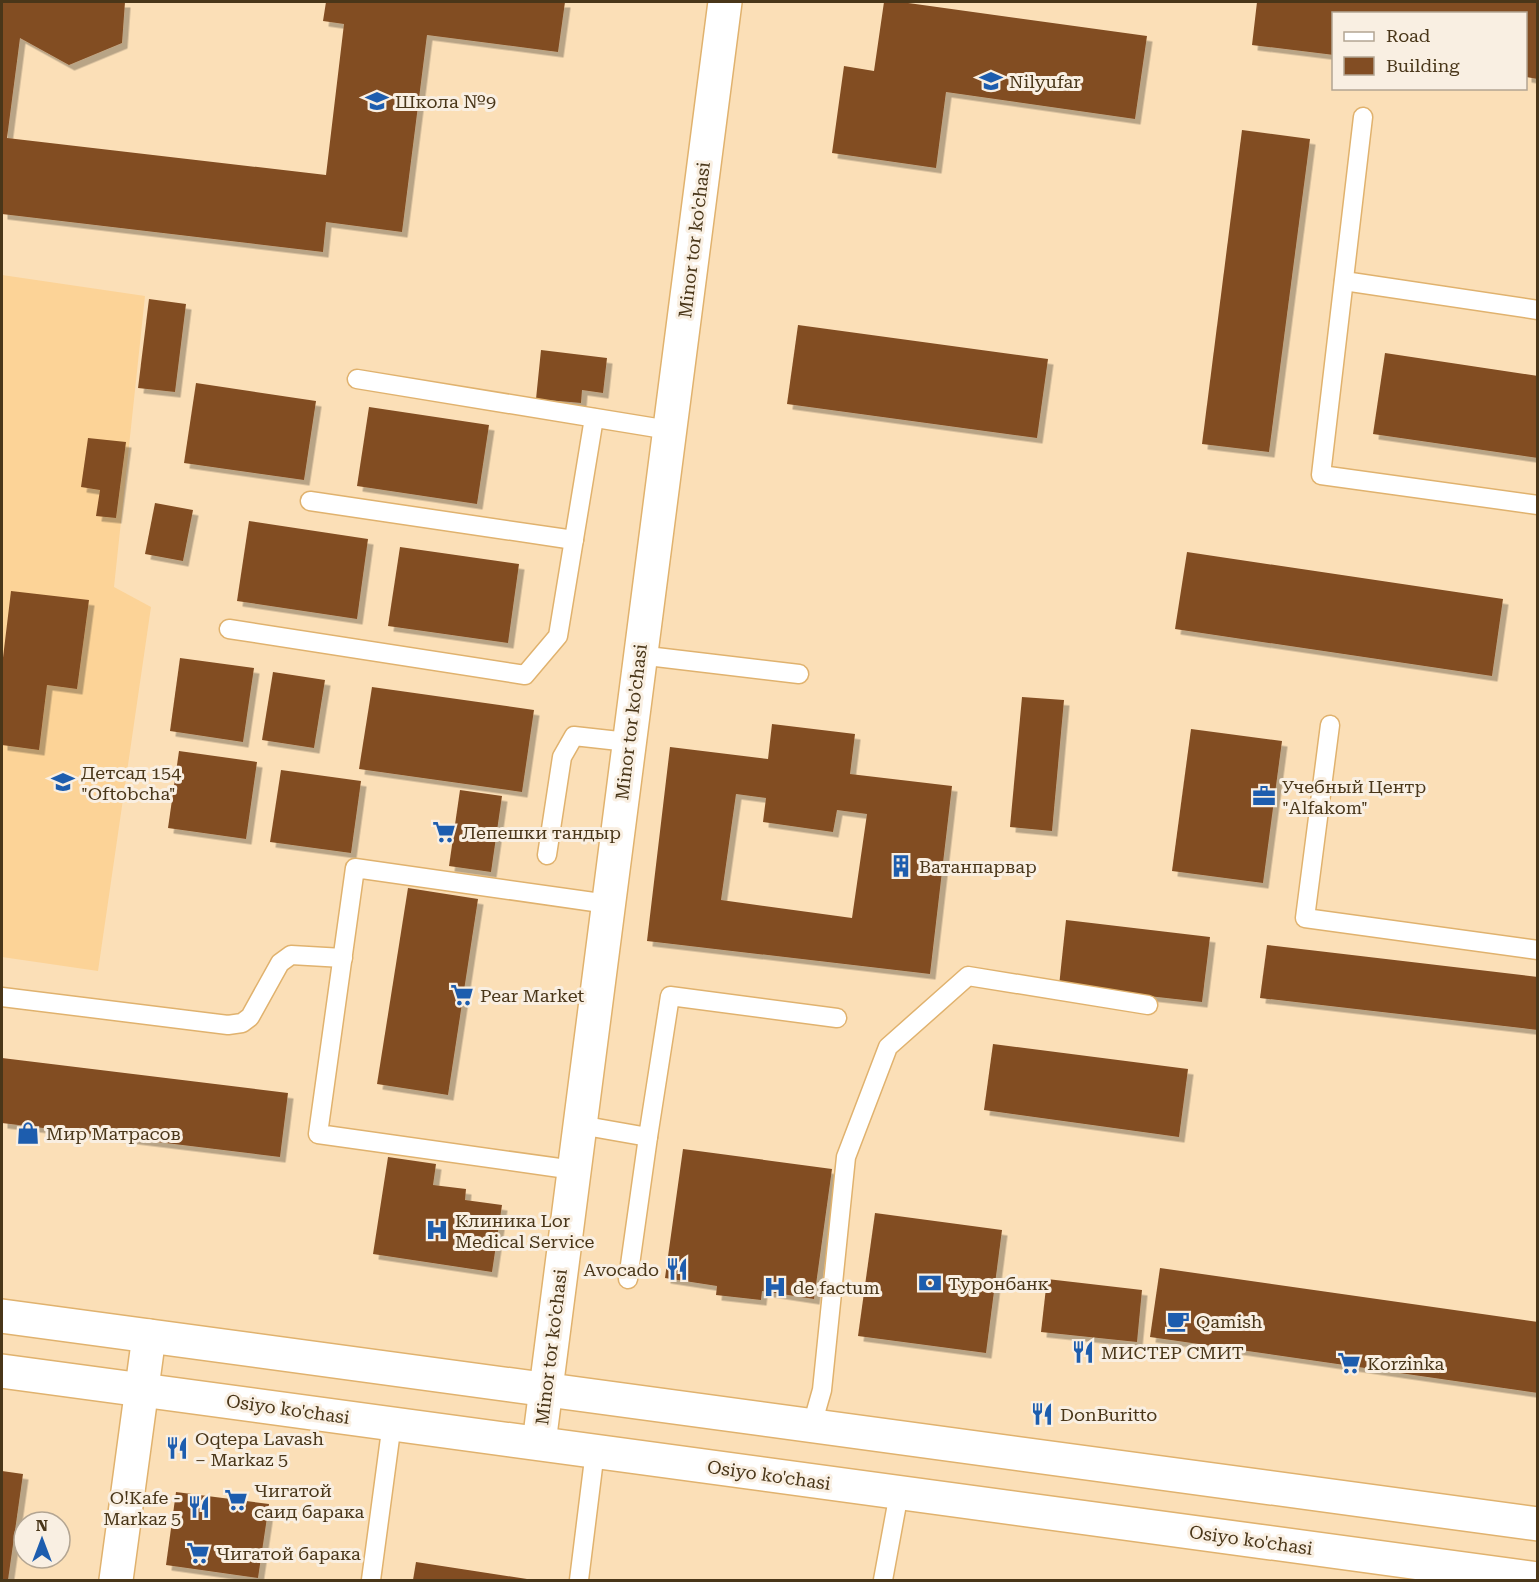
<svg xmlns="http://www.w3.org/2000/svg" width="1539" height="1582" viewBox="0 0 1539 1582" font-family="'Roboto Serif',serif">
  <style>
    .built { fill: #fcd397 }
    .building { fill: #824d23; fill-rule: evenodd; filter: url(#shadow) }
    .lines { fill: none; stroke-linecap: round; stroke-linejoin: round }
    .service-casing { stroke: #e0b26e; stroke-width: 21 }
    .minor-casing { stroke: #e0b26e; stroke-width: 36 }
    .secondary-casing { stroke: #e0b26e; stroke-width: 36 }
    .service { stroke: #fff; stroke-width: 18 }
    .minor { stroke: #fff; stroke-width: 33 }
    .secondary { stroke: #fff; stroke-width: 33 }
    .labels { text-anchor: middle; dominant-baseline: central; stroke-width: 6; stroke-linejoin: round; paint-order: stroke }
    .poi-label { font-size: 18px; fill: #493619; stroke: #f9efe2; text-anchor: start }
    .street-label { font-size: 18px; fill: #493619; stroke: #f9efe2 }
  </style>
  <defs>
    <filter id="shadow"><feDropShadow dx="5.5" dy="5.5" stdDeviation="0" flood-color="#0004"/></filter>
  </defs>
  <rect width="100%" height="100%" fill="#fbdfb7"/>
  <path class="built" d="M 2,275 L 145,296 L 114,587 L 151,607 L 98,971 L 2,957 Z"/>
  <g class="building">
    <path d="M 2,2 L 125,2 L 122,43 L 69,65 L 20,38 L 7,138 L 326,175 L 344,24 L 323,21 L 326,2 L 565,2 L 558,52 L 427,35 L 402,232 L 326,222 L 323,252 L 2,214 Z"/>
    <path d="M 884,2 L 901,2 L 1147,36 L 1135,119 L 946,92 L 936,168 L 832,153 L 844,66 L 874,71 Z"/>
    <path d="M 1257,2 L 1524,2 L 1538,3 L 1538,79 L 1526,77 L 1526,14 L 1334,14 L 1334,55 L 1252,45 Z"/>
    <path d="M 1242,130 L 1310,139 L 1269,452 L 1202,444 Z"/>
    <path d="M 149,299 L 186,304 L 175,392 L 138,388 Z"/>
    <path d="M 798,325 L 1048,359 L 1037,438 L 787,404 Z"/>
    <path d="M 541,350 L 607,358 L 603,393 L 582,390 L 581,403 L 536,399 Z"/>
    <path d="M 1385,353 L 1538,376 L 1538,458 L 1373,434 Z"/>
    <path d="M 196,383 L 316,401 L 304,480 L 184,463 Z"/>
    <path d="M 369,407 L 489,425 L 477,504 L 357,486 Z"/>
    <path d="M 88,438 L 126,442 L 116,518 L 96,516 L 100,490 L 81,487 Z"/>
    <path d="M 155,503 L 193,510 L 183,561 L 145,554 Z"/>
    <path d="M 249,521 L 368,539 L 357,619 L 237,601 Z"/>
    <path d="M 400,547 L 519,564 L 508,643 L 388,626 Z"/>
    <path d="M 1187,552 L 1503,599 L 1492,676 L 1175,629 Z"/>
    <path d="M 11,591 L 89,600 L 77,689 L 47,685 L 39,750 L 2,745 L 2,666 Z"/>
    <path d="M 180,658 L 254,668 L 243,742 L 170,731 Z"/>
    <path d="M 273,672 L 325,680 L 314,748 L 262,740 Z"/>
    <path d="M 372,687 L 534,710 L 522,792 L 359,769 Z"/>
    <path d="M 1022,697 L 1064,700 L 1052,831 L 1010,827 Z"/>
    <path d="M 772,724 L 855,734 L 850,774 L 952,786 L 930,974 L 647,941 L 670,747 L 768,759 ZM 736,794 L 766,798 L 763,822 L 833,832 L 837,810 L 867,814 L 852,918 L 721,900 Z"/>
    <path d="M 1191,729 L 1282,741 L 1263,883 L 1172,871 Z"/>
    <path d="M 179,751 L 257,762 L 246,839 L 168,828 Z"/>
    <path d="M 281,770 L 361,781 L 351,853 L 270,842 Z"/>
    <path d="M 460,790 L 502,796 L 491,872 L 449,866 Z"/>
    <path d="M 408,888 L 478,899 L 448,1095 L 377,1084 Z"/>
    <path d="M 1066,920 L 1210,937 L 1202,1002 L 1059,986 Z"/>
    <path d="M 1267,945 L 1538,977 L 1538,1030 L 1260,998 Z"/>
    <path d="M 993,1044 L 1188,1069 L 1179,1137 L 984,1110 Z"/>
    <path d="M 2,1058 L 288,1093 L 280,1157 L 2,1123 Z"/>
    <path d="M 683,1149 L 832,1169 L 814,1299 L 762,1291 L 761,1300 L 716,1295 L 717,1286 L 665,1278 Z"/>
    <path d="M 388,1157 L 436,1164 L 433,1185 L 466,1189 L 465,1200 L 502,1205 L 492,1272 L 373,1254 Z"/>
    <path d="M 875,1213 L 1002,1230 L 986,1353 L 858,1336 Z"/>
    <path d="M 1160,1268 L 1538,1322 L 1538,1393 L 1150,1337 Z"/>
    <path d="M 1047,1279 L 1142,1290 L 1137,1342 L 1041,1332 Z"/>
    <path d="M 2,1471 L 23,1474 L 8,1580 L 2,1580 Z"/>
    <path d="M 176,1492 L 269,1504 L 258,1578 L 166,1565 Z"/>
    <path d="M 416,1562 L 527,1579 L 527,1580 L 413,1580 Z"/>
  </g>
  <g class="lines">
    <g class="service-casing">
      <g id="service">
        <path d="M 1363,117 L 1321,475 L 1538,505"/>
        <path d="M 1344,281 L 1538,310"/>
        <path d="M 357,379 L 669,430"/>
        <path d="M 310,501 L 574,540"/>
        <path d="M 229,629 L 525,675 L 558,636 L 594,418"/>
        <path d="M 639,655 L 799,674"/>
        <path d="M 1330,725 L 1305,918 L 1538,950"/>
        <path d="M 547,855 L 562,757 L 574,736 L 628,742"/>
        <path d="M 2,997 L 228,1025 L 242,1023 L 250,1017 L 280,963 L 291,955 L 343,958"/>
        <path d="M 580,1125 L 648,1137 L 670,996 L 837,1018"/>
        <path d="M 574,1170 L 318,1134 L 355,868 L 608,904"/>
        <path d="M 628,1279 L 648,1137"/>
        <path d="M 812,1425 L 822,1390 L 846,1157 L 888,1047 L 968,976 L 1148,1005"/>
        <path d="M 371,1580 L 392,1423"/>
        <path d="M 579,1580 L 595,1451"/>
        <path d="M 883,1580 L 899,1493"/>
      </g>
    </g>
    <g class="minor-casing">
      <g id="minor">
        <path d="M 539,1443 L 725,2"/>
        <path d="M 116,1580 L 149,1336"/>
      </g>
    </g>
    <g class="secondary-casing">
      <g id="secondary">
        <path d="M 2,1316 L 1538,1524"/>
        <path d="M 2,1371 L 1538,1579"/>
      </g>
    </g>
    <use href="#service" class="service"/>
    <use href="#minor" class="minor"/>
    <use href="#secondary" class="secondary"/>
  </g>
  <defs>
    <g id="school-bare" transform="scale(1.8)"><path d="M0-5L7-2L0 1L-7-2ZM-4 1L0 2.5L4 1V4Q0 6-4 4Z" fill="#1d5dae" stroke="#f9efe2" stroke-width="2.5" paint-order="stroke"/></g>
    <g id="office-bare" transform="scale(1.8)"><path d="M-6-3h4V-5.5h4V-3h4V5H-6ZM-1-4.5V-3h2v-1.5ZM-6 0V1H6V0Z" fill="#1d5dae" stroke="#f9efe2" stroke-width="2.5" paint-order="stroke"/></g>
    <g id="supermarket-bare" transform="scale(1.8)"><path d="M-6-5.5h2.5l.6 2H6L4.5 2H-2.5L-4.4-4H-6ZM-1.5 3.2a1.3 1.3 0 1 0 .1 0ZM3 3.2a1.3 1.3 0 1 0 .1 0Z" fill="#1d5dae" stroke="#f9efe2" stroke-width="2.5" paint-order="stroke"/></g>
    <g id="building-bare" transform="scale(1.8)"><path d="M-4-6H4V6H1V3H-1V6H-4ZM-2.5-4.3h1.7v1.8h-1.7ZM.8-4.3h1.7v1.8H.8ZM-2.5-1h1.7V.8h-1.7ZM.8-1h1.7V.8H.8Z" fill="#1d5dae" stroke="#f9efe2" stroke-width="2.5" paint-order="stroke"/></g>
    <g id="shop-bare" transform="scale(1.8)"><path d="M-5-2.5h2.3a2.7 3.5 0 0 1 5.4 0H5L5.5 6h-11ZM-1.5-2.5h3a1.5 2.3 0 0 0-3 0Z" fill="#1d5dae" stroke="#f9efe2" stroke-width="2.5" paint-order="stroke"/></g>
    <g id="hospital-bare" transform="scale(1.8)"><path d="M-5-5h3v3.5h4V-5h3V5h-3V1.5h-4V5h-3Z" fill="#1d5dae" stroke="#f9efe2" stroke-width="2.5" paint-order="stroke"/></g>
    <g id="restaurant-bare" transform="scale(1.8)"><path d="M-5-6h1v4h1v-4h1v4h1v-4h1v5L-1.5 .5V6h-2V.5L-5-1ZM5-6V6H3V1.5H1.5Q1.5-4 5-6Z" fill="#1d5dae" stroke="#f9efe2" stroke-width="2.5" paint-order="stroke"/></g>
    <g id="bank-bare" transform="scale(1.8)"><path d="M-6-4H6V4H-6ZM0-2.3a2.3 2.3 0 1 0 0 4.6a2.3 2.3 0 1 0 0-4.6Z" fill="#1d5dae" stroke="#f9efe2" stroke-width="2.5" paint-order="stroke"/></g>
    <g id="cafe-bare" transform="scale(1.8)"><path d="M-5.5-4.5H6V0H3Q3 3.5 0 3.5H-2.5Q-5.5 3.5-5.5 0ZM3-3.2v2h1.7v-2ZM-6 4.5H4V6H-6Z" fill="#1d5dae" stroke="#f9efe2" stroke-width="2.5" paint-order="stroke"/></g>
  </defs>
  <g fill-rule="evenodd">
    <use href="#school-bare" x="991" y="81"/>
    <use href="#school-bare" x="377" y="101"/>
    <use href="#school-bare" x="63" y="782"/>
    <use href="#office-bare" x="1264" y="796"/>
    <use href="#supermarket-bare" x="444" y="832"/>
    <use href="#building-bare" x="901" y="866"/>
    <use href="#supermarket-bare" x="462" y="995"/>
    <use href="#shop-bare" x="28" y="1133"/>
    <use href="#hospital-bare" x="437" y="1230"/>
    <use href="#restaurant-bare" x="677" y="1269"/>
    <use href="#bank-bare" x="930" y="1283"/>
    <use href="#hospital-bare" x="775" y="1287"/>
    <use href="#cafe-bare" x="1178" y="1321"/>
    <use href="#restaurant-bare" x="1083" y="1352"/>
    <use href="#supermarket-bare" x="1349" y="1363"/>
    <use href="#restaurant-bare" x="1042" y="1414"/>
    <use href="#restaurant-bare" x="177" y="1448"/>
    <use href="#supermarket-bare" x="236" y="1500"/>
    <use href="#restaurant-bare" x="199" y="1507"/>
    <use href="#supermarket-bare" x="198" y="1553"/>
  </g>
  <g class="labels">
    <g class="poi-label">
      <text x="1009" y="81">Nilyufar</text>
      <text x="395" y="101">Школа №9</text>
      <text x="81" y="772">Детсад 154<tspan x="81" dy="21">"Oftobcha"</tspan></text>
      <text x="1282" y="786">Учебный Центр<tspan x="1282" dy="21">"Alfakom"</tspan></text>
      <text x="462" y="832">Лепешки тандыр</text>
      <text x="919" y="866">Ватанпарвар</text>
      <text x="480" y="995">Pear Market</text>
      <text x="46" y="1133">Мир Матрасов</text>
      <text x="455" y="1220">Клиника Lor<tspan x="455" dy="21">Medical Service</tspan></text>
      <text x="659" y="1269" text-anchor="end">Avocado</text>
      <text x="948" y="1283">Туронбанк</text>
      <text x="793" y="1287">de factum</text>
      <text x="1196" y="1321">Qamish</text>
      <text x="1101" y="1352">МИСТЕР СМИТ</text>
      <text x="1367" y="1363">Korzinka</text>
      <text x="1060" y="1414">DonBuritto</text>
      <text x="195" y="1438">Oqtepa Lavash<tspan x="195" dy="21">– Markaz 5</tspan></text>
      <text x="254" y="1490">Чигатой<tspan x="254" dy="21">саид барака</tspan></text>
      <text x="181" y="1497" text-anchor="end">O!Kafe -<tspan x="181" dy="21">Markaz 5</tspan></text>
      <text x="216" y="1553">Чигатой барака</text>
    </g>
    <g class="street-label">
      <text transform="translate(694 240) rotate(-83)">Minor tor ko'chasi</text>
      <text transform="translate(631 722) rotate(-83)">Minor tor ko'chasi</text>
      <text transform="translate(551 1347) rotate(-83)">Minor tor ko'chasi</text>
      <text transform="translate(288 1409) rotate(8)">Osiyo ko'chasi</text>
      <text transform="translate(769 1475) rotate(8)">Osiyo ko'chasi</text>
      <text transform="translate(1251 1540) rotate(8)">Osiyo ko'chasi</text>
    </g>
  </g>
  <rect width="1539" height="1582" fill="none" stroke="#493619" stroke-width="6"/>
  <rect x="1332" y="12" width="195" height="78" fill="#f9efe2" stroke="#b3a592" stroke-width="1.5"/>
  <rect x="1344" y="32" width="30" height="9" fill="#ffffff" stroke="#b3a592" stroke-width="1.5"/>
  <text x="1386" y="42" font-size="18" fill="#493619">Road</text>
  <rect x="1344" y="57" width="30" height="18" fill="#824d23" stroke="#b3a592" stroke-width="1.5"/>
  <text x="1386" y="72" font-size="18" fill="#493619">Building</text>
  <g transform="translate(42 1540)"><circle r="28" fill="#f9efe2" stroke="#b3a592" stroke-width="1.5"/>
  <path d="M0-4.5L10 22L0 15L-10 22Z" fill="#1d5dae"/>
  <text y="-9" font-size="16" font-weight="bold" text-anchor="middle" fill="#493619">N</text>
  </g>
</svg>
